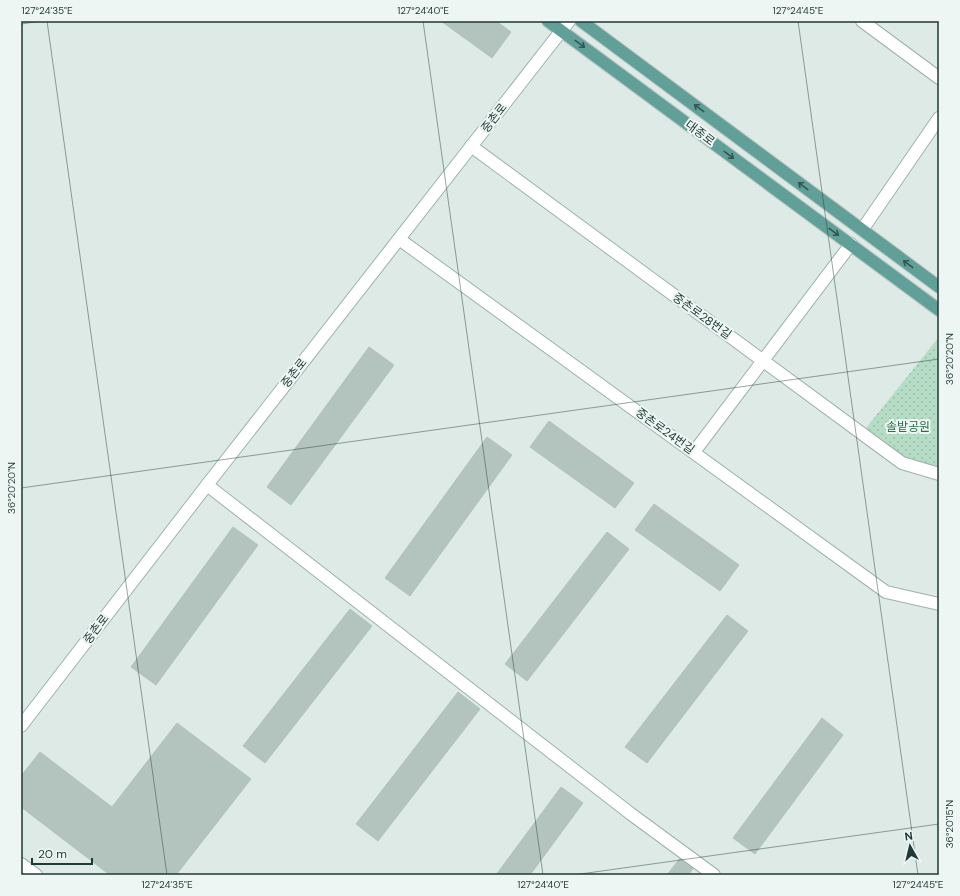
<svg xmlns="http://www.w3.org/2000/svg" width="960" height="896" viewBox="0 0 960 896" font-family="'DM Sans','Noto Sans KR',sans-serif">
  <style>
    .green { fill: url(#green-dots) }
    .building { fill: #b3c4bf; stroke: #b0c3be }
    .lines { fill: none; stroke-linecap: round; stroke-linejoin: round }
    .street-casing { stroke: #a0b1ae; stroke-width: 14 }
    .secondary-casing { stroke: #9cb5b0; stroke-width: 14 }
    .primary-casing { stroke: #bcc4c3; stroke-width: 14 }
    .street { stroke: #fff; stroke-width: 12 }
    .secondary { stroke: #fff; stroke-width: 12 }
    .primary { stroke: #61a099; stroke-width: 12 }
    .oneway { stroke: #335854 }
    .ticks { fill: none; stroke: #1f3936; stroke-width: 1; stroke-opacity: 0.45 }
    .labels { text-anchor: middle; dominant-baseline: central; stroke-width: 4; stroke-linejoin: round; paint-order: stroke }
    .street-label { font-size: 12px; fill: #1f3936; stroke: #edf6f3 }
    .park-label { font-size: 12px; fill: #29704e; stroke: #edf6f3 }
    .neatline { fill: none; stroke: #1f3936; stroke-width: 1.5 }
    .ticks-label { font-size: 10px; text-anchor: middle; fill: #1f3936 }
  </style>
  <defs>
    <pattern id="green-dots" width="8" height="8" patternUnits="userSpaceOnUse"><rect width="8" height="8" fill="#b5dcc5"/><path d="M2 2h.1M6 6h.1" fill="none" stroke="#9bbeaa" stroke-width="1.8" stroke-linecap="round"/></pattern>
  </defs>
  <rect width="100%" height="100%" fill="#ddeae6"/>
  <path class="green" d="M 939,337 L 939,474 L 902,463 L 862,433 Z"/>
  <g class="building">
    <path d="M 441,21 L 496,21 L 511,32 L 492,58 Z"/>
    <path d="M 369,347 L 394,365 L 291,505 L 267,487 Z"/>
    <path d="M 549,421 L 634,483 L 615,508 L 530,447 Z"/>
    <path d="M 487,437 L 512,455 L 410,596 L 385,578 Z"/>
    <path d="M 654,504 L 739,565 L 720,591 L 635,530 Z"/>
    <path d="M 233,527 L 258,545 L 156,685 L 131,667 Z"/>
    <path d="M 607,532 L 629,549 L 527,681 L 505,664 Z"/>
    <path d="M 350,609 L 372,626 L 265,763 L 243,746 Z"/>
    <path d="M 727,615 L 748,631 L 647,763 L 625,747 Z"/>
    <path d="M 458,692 L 480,709 L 378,841 L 356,824 Z"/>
    <path d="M 822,718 L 843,735 L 755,854 L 733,838 Z"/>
    <path d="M 177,723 L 251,779 L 176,875 L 110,875 L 21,807 L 21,776 L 40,752 L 112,807 Z"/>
    <path d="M 561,787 L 583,803 L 530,875 L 496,875 Z"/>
    <path d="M 681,857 L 694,867 L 689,874 L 691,875 L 667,875 Z"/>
  </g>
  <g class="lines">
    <g class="street-casing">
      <g id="street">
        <path d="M 862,21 L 939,78"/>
        <path d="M 471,146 L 902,463 L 939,474"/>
        <path d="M 862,230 L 939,118"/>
        <path d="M 399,239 L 886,592 L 939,604"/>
        <path d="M 694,452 L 851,244"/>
        <path d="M 207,485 L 631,814 L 714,875"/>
        <path d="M 21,726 L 207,485 L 569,21"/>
      </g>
    </g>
    <g class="secondary-casing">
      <path id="secondary" d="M 21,864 L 36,875"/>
    </g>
    <g class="primary-casing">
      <g id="primary">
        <path d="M 548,21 L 939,310"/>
        <path d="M 581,21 L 939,287"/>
      </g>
    </g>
    <use href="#street" class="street"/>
    <use href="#secondary" class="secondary"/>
    <use href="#primary" class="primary"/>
  </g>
  <defs><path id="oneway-shaft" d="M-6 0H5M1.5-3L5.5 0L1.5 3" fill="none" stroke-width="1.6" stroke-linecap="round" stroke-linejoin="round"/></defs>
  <g class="oneway">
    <use href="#oneway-shaft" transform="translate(580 44) rotate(36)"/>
    <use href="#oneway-shaft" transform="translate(699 108) rotate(-143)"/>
    <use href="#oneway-shaft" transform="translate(729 155) rotate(37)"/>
    <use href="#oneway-shaft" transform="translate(803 186) rotate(-143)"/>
    <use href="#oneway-shaft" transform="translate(834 232) rotate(37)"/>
    <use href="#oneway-shaft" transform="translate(908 264) rotate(-143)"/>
  </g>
  <path class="ticks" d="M 47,21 L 167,875M 423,21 L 543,875M 798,21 L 918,875M 21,24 L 42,21M 21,488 L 939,359M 573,875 L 939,824"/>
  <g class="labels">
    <g class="street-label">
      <text transform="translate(494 118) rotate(-52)">중촌로</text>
      <text transform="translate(700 133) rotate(37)">대종로</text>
      <text transform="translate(702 316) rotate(36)">중촌로28번길</text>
      <text transform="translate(294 373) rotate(-52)">중촌로</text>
      <text transform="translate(665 431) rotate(36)">중촌로24번길</text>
      <text transform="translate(96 629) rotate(-53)">중촌로</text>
    </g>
    <g class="park-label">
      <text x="908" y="427">솔밭공원</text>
    </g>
  </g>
  <rect width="960" height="896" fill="none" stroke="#edf6f3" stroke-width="44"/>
  <g transform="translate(910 846) rotate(352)" stroke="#edf6f3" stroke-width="3" paint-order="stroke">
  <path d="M0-3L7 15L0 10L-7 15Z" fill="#1f3936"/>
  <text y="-6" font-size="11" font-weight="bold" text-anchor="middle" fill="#1f3936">N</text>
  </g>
  <path d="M32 858v6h60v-6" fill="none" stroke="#1f3936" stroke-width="2"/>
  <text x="38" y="858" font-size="12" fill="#1f3936" stroke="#edf6f3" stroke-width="3" paint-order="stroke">20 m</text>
  <rect x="22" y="22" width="916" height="852" class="neatline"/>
  <g class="ticks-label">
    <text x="47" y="14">127°24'35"E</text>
    <text x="423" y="14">127°24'40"E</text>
    <text x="798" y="14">127°24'45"E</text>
    <text transform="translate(949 359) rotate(-90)" y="4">36°20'20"N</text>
    <text transform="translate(11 488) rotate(-90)" y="4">36°20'20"N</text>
    <text transform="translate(949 824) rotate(-90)" y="4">36°20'15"N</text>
    <text x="167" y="888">127°24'35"E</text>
    <text x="543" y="888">127°24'40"E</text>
    <text x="918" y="888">127°24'45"E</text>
  </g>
</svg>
